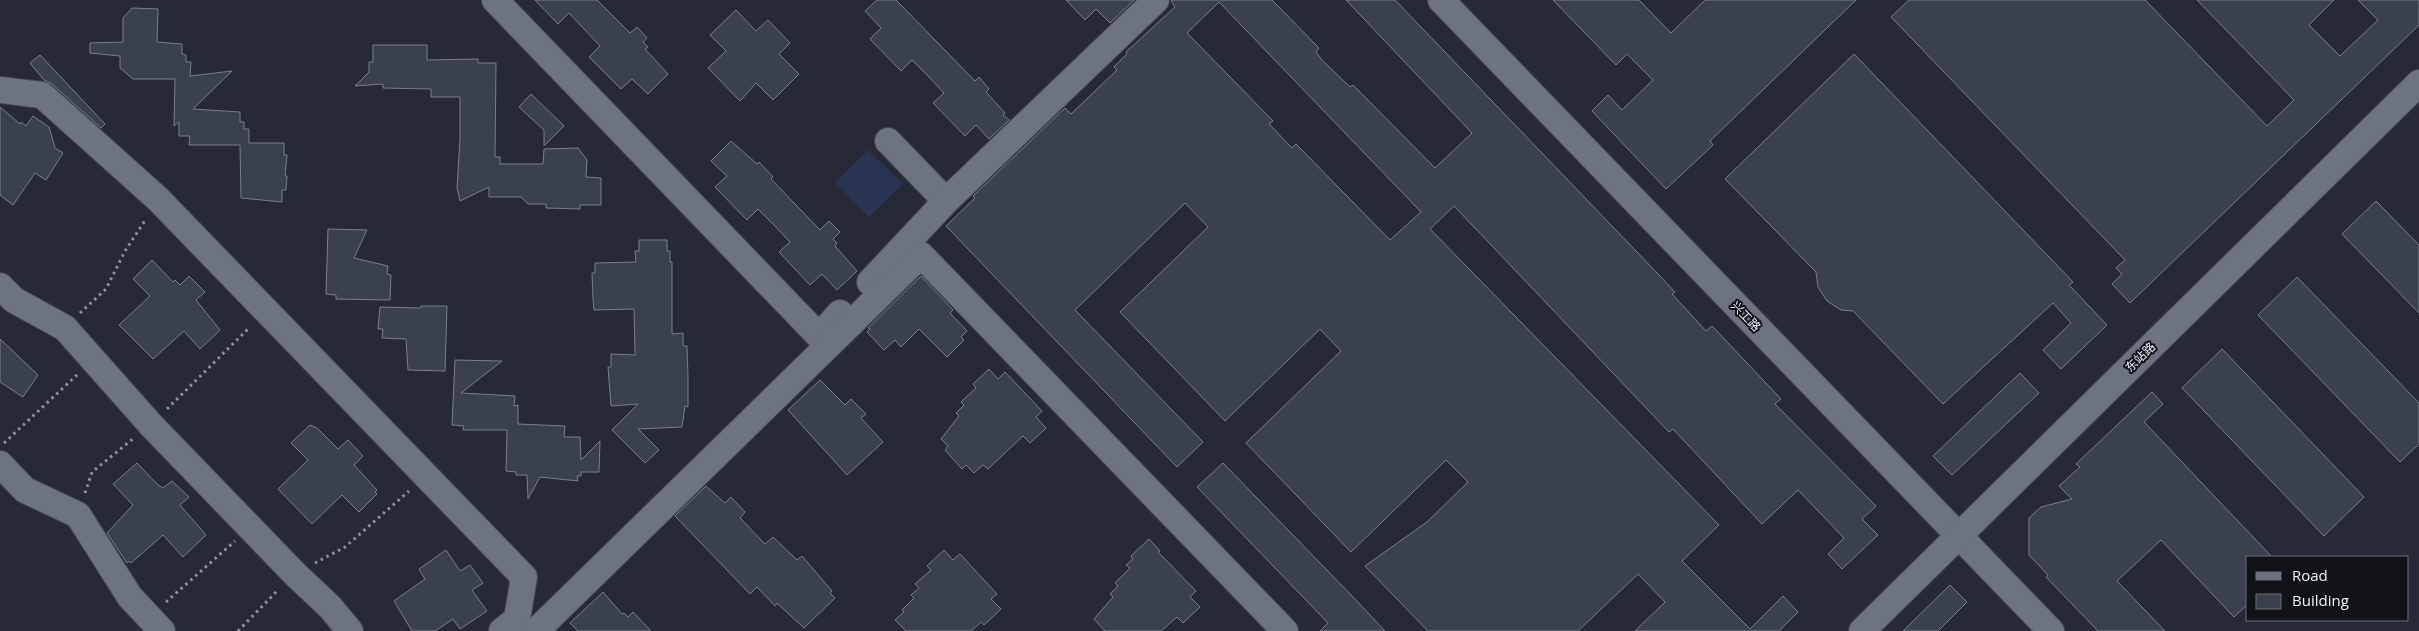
<svg xmlns="http://www.w3.org/2000/svg" width="2419" height="631" viewBox="0 0 2419 631" font-family="'Open Sans','Noto Sans SC',sans-serif">
  <style>
    .pitch { fill: #2a3453 }
    .building { fill: #3b404d; stroke: #797f8d; fill-rule: evenodd }
    .lines { fill: none; stroke-linecap: round; stroke-linejoin: round }
    .minor-casing { stroke: #444853; stroke-width: 28 }
    .path { stroke: #90949e; stroke-width: 3; stroke-dasharray: 2.5 4; stroke-linecap: butt }
    .minor { stroke: #6e7381; stroke-width: 26 }
    .labels { text-anchor: middle; dominant-baseline: central; stroke-width: 4; stroke-linejoin: round; paint-order: stroke }
    .street-label { font-size: 12px; fill: #f1f4fc; stroke: #101218 }
  </style>
  <rect width="100%" height="100%" fill="#252a36"/>
  <path class="pitch" d="M 868,150 L 903,184 L 869,217 L 835,182 Z"/>
  <g class="building">
    <path d="M 535,0 L 597,0 L 630,33 L 637,27 L 647,38 L 643,42 L 648,47 L 645,49 L 668,74 L 648,94 L 632,79 L 621,89 L 589,57 L 600,46 L 585,30 L 569,13 L 558,24 Z"/>
    <path d="M 877,0 L 896,0 L 975,81 L 979,77 L 989,89 L 986,92 L 1005,113 L 1003,115 L 1009,120 L 989,139 L 976,125 L 965,136 L 933,103 L 944,93 L 929,77 L 912,60 L 901,71 L 870,39 L 881,28 L 865,11 Z"/>
    <path d="M 1066,0 L 1134,0 L 1110,23 L 1096,9 L 1085,20 Z"/>
    <path d="M 1171,0 L 1272,0 L 1319,48 L 1316,52 L 1322,60 L 1350,87 L 1353,85 L 1435,168 L 1472,133 L 1346,0 L 1395,0 L 1659,275 L 1675,292 L 1672,294 L 1706,331 L 1712,326 L 1781,399 L 1775,404 L 1876,506 L 1862,519 L 1878,535 L 1842,569 L 1828,554 L 1844,538 L 1798,490 L 1762,524 L 1673,429 L 1669,432 L 1454,206 L 1430,229 L 1719,525 L 1682,561 L 1750,629 L 1783,596 L 1798,612 L 1779,631 L 1635,631 L 1665,602 L 1638,574 L 1578,631 L 1428,631 L 1365,566 L 1427,522 L 1468,482 L 1446,460 L 1351,552 L 1246,443 L 1341,351 L 1320,329 L 1225,421 L 1120,312 L 1208,227 L 1185,203 L 1075,310 L 1203,442 L 1177,467 L 946,226 L 975,198 L 973,196 L 1065,108 L 1071,114 L 1117,70 L 1114,67 L 1127,54 L 1126,52 L 1175,7 ZM 1219,2 L 1421,212 L 1390,240 L 1296,144 L 1292,148 L 1269,124 L 1273,121 L 1187,33 Z"/>
    <path d="M 1553,0 L 1639,0 L 1671,33 L 1705,0 L 1856,0 L 1710,141 L 1713,145 L 1666,189 L 1592,111 L 1608,95 L 1622,110 L 1653,80 L 1627,54 L 1616,65 Z"/>
    <path d="M 1909,0 L 2145,0 L 2267,126 L 2294,100 L 2197,0 L 2334,0 L 2309,25 L 2340,56 L 2378,20 L 2358,0 L 2419,0 L 2419,25 L 2130,303 L 2112,284 L 2122,274 L 2116,268 L 2125,260 L 1891,17 Z"/>
    <path d="M 132,8 L 158,9 L 157,42 L 182,44 L 182,54 L 186,55 L 186,62 L 191,62 L 190,76 L 232,71 L 193,109 L 240,112 L 240,122 L 244,122 L 244,129 L 249,129 L 249,143 L 284,143 L 284,155 L 287,155 L 285,176 L 287,176 L 286,190 L 282,190 L 282,202 L 241,198 L 240,145 L 189,145 L 190,136 L 179,136 L 179,122 L 174,126 L 175,79 L 133,79 L 120,68 L 120,56 L 90,53 L 90,43 L 123,42 L 123,18 Z"/>
    <path d="M 736,10 L 756,31 L 768,20 L 790,43 L 779,54 L 799,74 L 773,100 L 756,83 L 740,101 L 708,68 L 726,51 L 710,35 Z"/>
    <path d="M 373,45 L 427,45 L 427,60 L 478,59 L 478,63 L 496,63 L 495,157 L 500,157 L 500,164 L 543,164 L 544,149 L 578,148 L 587,160 L 586,177 L 601,178 L 601,205 L 580,205 L 580,209 L 546,208 L 546,204 L 528,204 L 521,197 L 489,197 L 489,187 L 460,201 L 457,188 L 460,139 L 460,97 L 431,97 L 431,89 L 383,88 L 383,84 L 355,86 L 369,72 L 369,62 L 373,62 Z"/>
    <path d="M 1854,54 L 2073,282 L 2069,285 L 2107,325 L 2061,369 L 2043,350 L 2071,323 L 2053,303 L 1943,404 L 1853,311 L 1841,310 L 1827,301 L 1818,287 L 1816,272 L 1725,179 Z"/>
    <path d="M 40,55 L 105,124 L 101,128 L 52,84 L 44,80 L 30,63 Z"/>
    <path d="M 531,94 L 564,126 L 544,146 L 544,130 L 519,107 Z"/>
    <path d="M 0,107 L 20,124 L 21,122 L 26,126 L 33,116 L 49,127 L 55,148 L 63,153 L 46,180 L 35,173 L 13,205 L 0,195 Z"/>
    <path d="M 731,141 L 757,164 L 759,162 L 773,177 L 771,179 L 820,230 L 829,221 L 840,232 L 833,239 L 837,243 L 835,246 L 857,271 L 837,290 L 822,274 L 810,285 L 779,252 L 790,242 L 774,225 L 758,209 L 747,220 L 715,187 L 727,176 L 711,161 Z"/>
    <path d="M 2376,201 L 2419,245 L 2419,313 L 2342,234 Z"/>
    <path d="M 328,229 L 367,230 L 354,258 L 388,266 L 387,274 L 391,275 L 390,300 L 336,299 L 336,295 L 326,294 Z"/>
    <path d="M 639,240 L 667,240 L 667,251 L 670,251 L 670,262 L 672,262 L 672,334 L 683,333 L 683,346 L 687,346 L 688,377 L 688,407 L 685,406 L 682,427 L 638,429 L 659,450 L 645,463 L 612,430 L 638,404 L 611,406 L 608,367 L 611,367 L 611,354 L 635,355 L 634,309 L 594,310 L 593,299 L 592,273 L 595,273 L 595,263 L 636,262 L 635,251 L 639,251 Z"/>
    <path d="M 152,260 L 173,282 L 175,280 L 180,285 L 189,276 L 205,292 L 196,300 L 220,330 L 200,349 L 184,331 L 153,359 L 119,325 L 150,296 L 133,279 Z"/>
    <path d="M 921,276 L 953,310 L 950,313 L 967,331 L 961,337 L 964,340 L 947,357 L 919,329 L 901,347 L 895,340 L 884,350 L 867,332 L 870,329 L 868,328 Z"/>
    <path d="M 2297,277 L 2419,403 L 2419,444 L 2400,462 L 2258,315 Z"/>
    <path d="M 421,306 L 447,306 L 445,371 L 408,370 L 406,339 L 382,338 L 383,329 L 378,329 L 380,307 L 421,308 Z"/>
    <path d="M 0,339 L 38,375 L 23,397 L 0,382 Z"/>
    <path d="M 2222,349 L 2364,497 L 2324,536 L 2182,388 Z"/>
    <path d="M 455,360 L 502,361 L 461,393 L 515,396 L 514,406 L 518,405 L 518,424 L 565,426 L 564,437 L 580,437 L 581,460 L 600,441 L 599,472 L 581,472 L 581,476 L 577,476 L 578,481 L 540,477 L 528,499 L 527,475 L 516,475 L 516,472 L 506,471 L 507,430 L 463,430 L 464,426 L 452,425 Z"/>
    <path d="M 989,369 L 998,379 L 1005,372 L 1042,411 L 1036,417 L 1046,428 L 1030,443 L 1023,436 L 988,469 L 983,465 L 974,473 L 966,465 L 962,469 L 945,450 L 948,446 L 941,439 L 959,416 L 956,413 L 964,405 L 961,402 L 976,388 L 973,384 Z"/>
    <path d="M 2020,373 L 2039,393 L 1952,475 L 1933,456 Z"/>
    <path d="M 820,380 L 845,405 L 851,399 L 866,414 L 861,418 L 883,442 L 847,475 L 788,410 Z"/>
    <path d="M 2152,392 L 2163,404 L 2144,422 L 2272,557 L 2248,557 L 2248,604 L 2234,617 L 2161,540 L 2117,581 L 2165,631 L 2098,631 L 2046,577 L 2048,575 L 2029,555 L 2029,518 L 2041,507 L 2072,499 L 2059,486 L 2080,467 L 2076,464 Z"/>
    <path d="M 310,425 L 317,428 L 338,449 L 348,440 L 363,456 L 354,465 L 377,490 L 375,492 L 377,494 L 359,512 L 342,495 L 312,524 L 278,489 L 308,460 L 291,443 Z"/>
    <path d="M 137,463 L 158,485 L 163,488 L 172,481 L 189,497 L 180,505 L 206,535 L 183,557 L 163,535 L 131,563 L 129,561 L 127,563 L 107,533 L 133,505 L 113,484 Z"/>
    <path d="M 1223,463 L 1354,598 L 1385,631 L 1320,631 L 1328,623 L 1197,487 Z"/>
    <path d="M 706,486 L 725,503 L 731,497 L 745,512 L 740,518 L 765,544 L 773,537 L 797,560 L 802,556 L 832,591 L 830,593 L 835,598 L 804,628 L 777,603 L 775,606 L 757,587 L 750,594 L 675,516 Z"/>
    <path d="M 1149,539 L 1160,551 L 1158,552 L 1196,591 L 1190,597 L 1200,607 L 1183,623 L 1177,617 L 1161,631 L 1105,631 L 1094,619 L 1113,597 L 1110,594 L 1118,586 L 1115,583 L 1130,568 L 1126,565 L 1133,559 L 1131,556 Z"/>
    <path d="M 446,550 L 460,571 L 470,565 L 483,583 L 472,590 L 487,611 L 460,629 L 453,619 L 435,631 L 412,631 L 394,601 L 425,579 L 419,569 Z"/>
    <path d="M 944,550 L 953,560 L 960,554 L 997,594 L 991,599 L 1001,609 L 984,625 L 981,622 L 971,631 L 906,631 L 895,620 L 904,612 L 902,610 L 914,598 L 911,595 L 919,588 L 915,584 L 931,570 L 927,566 Z"/>
    <path d="M 1950,585 L 1967,602 L 1938,631 L 1903,631 Z"/>
    <path d="M 603,592 L 622,614 L 624,613 L 628,617 L 633,612 L 651,631 L 578,631 L 570,623 Z"/>
  </g>
  <g class="lines">
    <g class="minor-casing">
      <g id="minor">
        <path d="M 495,0 L 819,336 L 840,313"/>
        <path d="M 1441,0 L 2051,631"/>
        <path d="M 0,90 L 42,95 L 158,199 L 524,577 L 517,619 L 502,631"/>
        <path d="M 888,141 L 946,201"/>
        <path d="M 870,282 L 946,201 L 1156,0"/>
        <path d="M 0,286 L 14,300 L 65,328 L 151,425 L 295,574 L 330,607 L 350,631"/>
        <path d="M 0,464 L 25,490 L 78,515 L 130,597 L 162,631"/>
        <path d="M 536,631 L 921,255 L 1285,631"/>
        <path d="M 1862,631 L 2419,83"/>
      </g>
    </g>
    <g class="path">
      <path d="M 80,313 L 106,289 L 125,251 L 146,219"/>
      <path d="M 167,409 L 250,327"/>
      <path d="M 4,443 L 78,374"/>
      <path d="M 85,493 L 92,472 L 134,438"/>
      <path d="M 315,563 L 345,547 L 409,491"/>
      <path d="M 166,602 L 235,541"/>
      <path d="M 238,631 L 278,590"/>
    </g>
    <use href="#minor" class="minor"/>
  </g>
  <g class="labels">
    <g class="street-label">
      <text transform="translate(1746 316) rotate(46)">兴工路</text>
      <text transform="translate(2140 357) rotate(-44)">东站路</text>
    </g>
  </g>
  <rect x="2246" y="556" width="162" height="65" fill="#101218" stroke="#6a6c73"/>
  <rect x="2256" y="572" width="25" height="8" fill="#6e7381" stroke="#6a6c73"/>
  <text x="2292" y="581" font-size="15" fill="#f1f4fc">Road</text>
  <rect x="2256" y="594" width="25" height="15" fill="#3b404d" stroke="#6a6c73"/>
  <text x="2292" y="606" font-size="15" fill="#f1f4fc">Building</text>
</svg>
